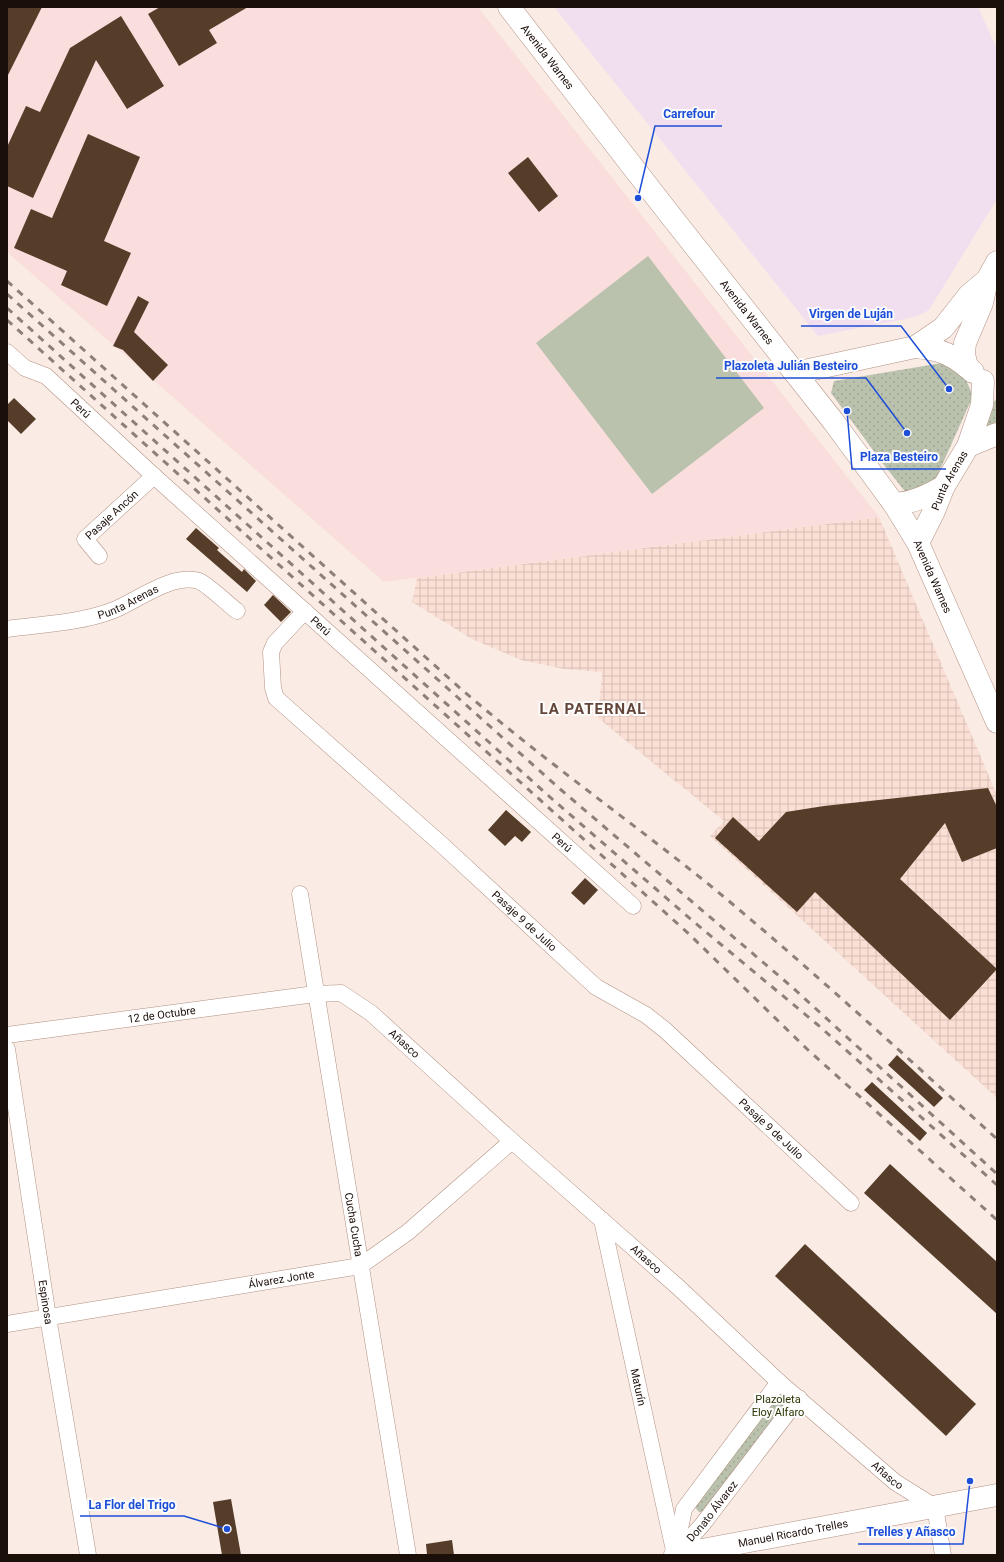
<svg xmlns="http://www.w3.org/2000/svg" width="1004" height="1562" viewBox="0 0 1004 1562" font-family="Roboto,sans-serif">
  <style>
    .commercial { fill: #f1deef }
    .industrial { fill: url(#industrial-grid) }
    .medical { fill: #f9dedd }
    .grass { fill: url(#grass-dots) }
    .pitch { fill: #bac1ac }
    .building { fill: #553d2a }
    .lines { fill: none; stroke-linecap: round; stroke-linejoin: round }
    .street-casing { stroke: #b29082; stroke-width: 17 }
    .secondary-casing { stroke: #b29082; stroke-width: 23 }
    .street { stroke: #fff; stroke-width: 16 }
    .secondary { stroke: #fff; stroke-width: 22 }
    .rail { stroke: #8d807a; stroke-width: 3; stroke-dasharray: 7 7; stroke-linecap: butt }
    .labels { text-anchor: middle; dominant-baseline: central; stroke-width: 4; stroke-linejoin: round; paint-order: stroke }
    .street-label { font-size: 11px; fill: #1b0f0a; stroke: #fcfcfc }
    .park-label { font-size: 11px; fill: #293603; stroke: #fcfcfc }
    .district-label { font-size: 15px; font-weight: bold; letter-spacing: 1px; fill: #634639; stroke: #fcfcfc }
    .leader { fill: none; stroke: #1d4ed8; stroke-width: 1.5 }
    .callout-dot { fill: #1d4ed8; stroke: #fcfcfc; stroke-width: 1.5 }
    .callout-label { font-size: 12px; text-anchor: middle; font-weight: bold; fill: #1d4ed8; stroke: #fcfcfc; stroke-width: 4; stroke-linejoin: round; paint-order: stroke }
  </style>
  <defs>
    <pattern id="industrial-grid" width="8" height="8" patternUnits="userSpaceOnUse"><rect width="8" height="8" fill="#fadfd4"/><path d="M0 4h8M4 0v8" fill="none" stroke="#d6beb5"/></pattern>
    <pattern id="grass-dots" width="8" height="8" patternUnits="userSpaceOnUse"><rect width="8" height="8" fill="#bac1ac"/><path d="M2 2h.1M6 6h.1" fill="none" stroke="#9fa593" stroke-width="1.8" stroke-linecap="round"/></pattern>
  </defs>
  <rect width="100%" height="100%" fill="#faece5"/>
  <path class="commercial" d="M 554,7 L 978,7 L 997,49 L 997,199 L 929,310 L 915,317 L 818,336 Z"/>
  <path class="industrial" d="M 879,517 L 997,795 L 997,1098 L 710,836 L 724,821 L 598,718 L 602,672 L 564,669 L 521,660 L 472,639 L 412,602 L 417,578 Z"/>
  <path class="medical" d="M 42,7 L 478,7 L 879,517 L 384,582 L 7,252 L 7,77 Z"/>
  <g class="grass">
    <path d="M 942,363 L 963,373 L 973,396 L 934,483 L 907,494 L 884,465 L 831,393 L 834,381 Z"/>
    <path d="M 995,400 L 997,401 L 997,427 L 982,432 Z"/>
    <path d="M 779,1382 L 799,1398 L 706,1513 L 699,1512 L 693,1505 Z"/>
  </g>
  <path class="pitch" d="M 648,256 L 764,408 L 652,494 L 536,343 Z"/>
  <g class="building">
    <path d="M 7,7 L 42,7 L 7,77 Z"/>
    <path d="M 160,7 L 248,7 L 209,30 L 217,43 L 179,66 L 148,14 Z"/>
    <path d="M 121,16 L 164,86 L 127,109 L 96,60 L 33,198 L 7,186 L 7,147 L 26,106 L 40,112 L 70,48 Z"/>
    <path d="M 88,134 L 140,157 L 104,241 L 131,253 L 107,306 L 61,285 L 67,271 L 14,248 L 31,209 L 52,218 Z"/>
    <path d="M 528,157 L 558,196 L 539,212 L 508,173 Z"/>
    <path d="M 138,296 L 149,302 L 134,332 L 168,365 L 153,381 L 123,350 L 113,346 Z"/>
    <path d="M 14,398 L 36,419 L 21,434 L 7,420 L 7,405 Z"/>
    <path d="M 196,528 L 219,548 L 217,550 L 242,572 L 244,569 L 256,581 L 247,592 L 186,539 Z"/>
    <path d="M 273,595 L 291,612 L 281,622 L 264,605 Z"/>
    <path d="M 988,788 L 997,807 L 997,848 L 962,862 L 945,823 L 900,879 L 997,969 L 950,1020 L 815,892 L 797,912 L 715,838 L 733,817 L 759,841 L 786,812 L 824,806 Z"/>
    <path d="M 506,810 L 531,832 L 522,842 L 515,836 L 505,846 L 488,830 Z"/>
    <path d="M 585,878 L 598,890 L 584,905 L 571,893 Z"/>
    <path d="M 897,1055 L 943,1098 L 934,1107 L 888,1065 Z"/>
    <path d="M 872,1082 L 927,1133 L 920,1141 L 864,1090 Z"/>
    <path d="M 890,1164 L 997,1262 L 997,1314 L 864,1193 Z"/>
    <path d="M 805,1244 L 976,1404 L 946,1436 L 775,1276 Z"/>
    <path d="M 231,1499 L 241,1555 L 222,1555 L 213,1502 Z"/>
    <path d="M 452,1540 L 454,1555 L 427,1555 L 426,1544 Z"/>
  </g>
  <g class="lines">
    <g class="street-casing">
      <g id="street">
        <path id="s1" d="M 7,352 L 25,368 L 46,376 L 154,476 L 633,906"/>
        <path id="s2" d="M 99,556 L 85,539 L 154,476"/>
        <path id="s3" d="M 305,611 L 275,643 L 271,652 L 273,688 L 276,698 L 441,844 L 596,987 L 646,1015 L 665,1030 L 851,1203"/>
        <path id="s4" d="M 7,629 C 43,624 81,623 114,610 C 138,600 172,573 199,581 C 207,584 229,605 237,611"/>
        <path id="s5" d="M 300,894 L 408,1555"/>
        <path id="s6" d="M 7,1035 L 315,994 L 341,993 L 371,1013 L 512,1141 L 678,1287 L 779,1382 L 895,1482 L 935,1507 L 943,1555"/>
        <path id="s7" d="M 7,1049 L 48,1317 L 88,1555"/>
        <path id="s8" d="M 602,1220 L 675,1555"/>
        <path id="s9" d="M 7,1324 L 360,1266 L 408,1232 L 512,1141"/>
        <path d="M 676,1548 L 684,1509 L 779,1382"/>
        <path id="s10" d="M 676,1554 L 702,1525 L 799,1398"/>
      </g>
    </g>
    <g class="secondary-casing">
      <g id="secondary">
        <path id="s11" d="M 509,7 L 667,211 L 833,421 L 894,504 L 918,543 L 997,722"/>
        <path d="M 915,347 C 941,349 954,355 973,372"/>
        <path d="M 967,367 L 964,354 L 965,343 L 982,303 L 987,280 L 997,262"/>
        <path d="M 795,373 L 915,347 L 943,328 L 969,295 L 987,280"/>
        <path d="M 968,446 L 997,434"/>
        <path d="M 894,504 C 913,503 928,496 944,486"/>
        <path id="s12" d="M 918,543 L 934,511 L 944,486 L 968,446 L 982,405 L 983,381"/>
        <path id="s13" d="M 675,1555 L 997,1495"/>
      </g>
    </g>
    <use href="#street" class="street"/>
    <use href="#secondary" class="secondary"/>
    <g class="rail">
      <path d="M 7,281 L 461,689 C 542,759 629,820 712,887 C 810,968 903,1054 997,1139"/>
      <path d="M 7,294 L 560,789 L 792,987 L 997,1174"/>
      <path d="M 7,308 L 551,798 L 694,922 L 818,1025 L 997,1185"/>
      <path d="M 7,320 L 689,934 L 807,1049 L 997,1220"/>
    </g>
  </g>
  <g class="labels">
    <g class="street-label">
      <text stroke="none"><textPath href="#s11" startOffset="63">Avenida Warnes</textPath></text>
      <text stroke="none"><textPath href="#s11" startOffset="387">Avenida Warnes</textPath></text>
      <text stroke="none"><textPath href="#s1" startOffset="94">Perú</textPath></text>
      <text stroke="none"><textPath href="#s12" startOffset="70">Punta Arenas</textPath></text>
      <text stroke="none"><textPath href="#s2" startOffset="58">Pasaje Ancón</textPath></text>
      <text stroke="none"><textPath href="#s11" startOffset="711">Avenida Warnes</textPath></text>
      <text stroke="none"><textPath href="#s4" startOffset="125">Punta Arenas</textPath></text>
      <text stroke="none"><textPath href="#s1" startOffset="418">Perú</textPath></text>
      <text stroke="none"><textPath href="#s1" startOffset="742">Perú</textPath></text>
      <text stroke="none"><textPath href="#s3" startOffset="434">Pasaje 9 de Julio</textPath></text>
      <text stroke="none"><textPath href="#s6" startOffset="156">12 de Octubre</textPath></text>
      <text stroke="none"><textPath href="#s6" startOffset="418">Añasco</textPath></text>
      <text stroke="none"><textPath href="#s3" startOffset="758">Pasaje 9 de Julio</textPath></text>
      <text stroke="none"><textPath href="#s5" startOffset="335">Cucha Cucha</textPath></text>
      <text stroke="none"><textPath href="#s6" startOffset="742">Añasco</textPath></text>
      <text stroke="none"><textPath href="#s9" startOffset="278">Álvarez Jonte</textPath></text>
      <text stroke="none"><textPath href="#s7" startOffset="256">Espinosa</textPath></text>
      <text stroke="none"><textPath href="#s8" startOffset="171">Maturín</textPath></text>
      <text stroke="none"><textPath href="#s6" startOffset="1066">Añasco</textPath></text>
      <text stroke="none"><textPath href="#s10" startOffset="56">Donato Álvarez</textPath></text>
      <text stroke="none"><textPath href="#s13" startOffset="120">Manuel Ricardo Trelles</textPath></text>
    </g>
    <g class="park-label">
      <text x="778" y="1399">Plazoleta<tspan x="778" dy="13">Eloy Alfaro</tspan></text>
    </g>
    <g class="district-label">
      <text x="593" y="709">LA PATERNAL</text>
    </g>
  </g>
  <path class="leader" d="M638 198L655 126H722M949 389L901 326H801M907 433L866 378H716M847 411L852 469H946M227 1529L184 1516H80M970 1481L963 1544H858"/>
  <g class="callout-dot">
    <circle cx="638" cy="198" r="4"/>
    <circle cx="949" cy="389" r="4"/>
    <circle cx="907" cy="433" r="4"/>
    <circle cx="847" cy="411" r="4"/>
    <circle cx="227" cy="1529" r="4"/>
    <circle cx="970" cy="1481" r="4"/>
  </g>
  <g class="callout-label">
    <text x="689" y="118">Carrefour</text>
    <text x="851" y="318">Virgen de Luján</text>
    <text x="791" y="370">Plazoleta Julián Besteiro</text>
    <text x="899" y="461">Plaza Besteiro</text>
    <text x="132" y="1509">La Flor del Trigo</text>
    <text x="911" y="1536">Trelles y Añasco</text>
  </g>
  <rect width="1004" height="1562" fill="none" stroke="#1b0f0a" stroke-width="16"/>
</svg>
